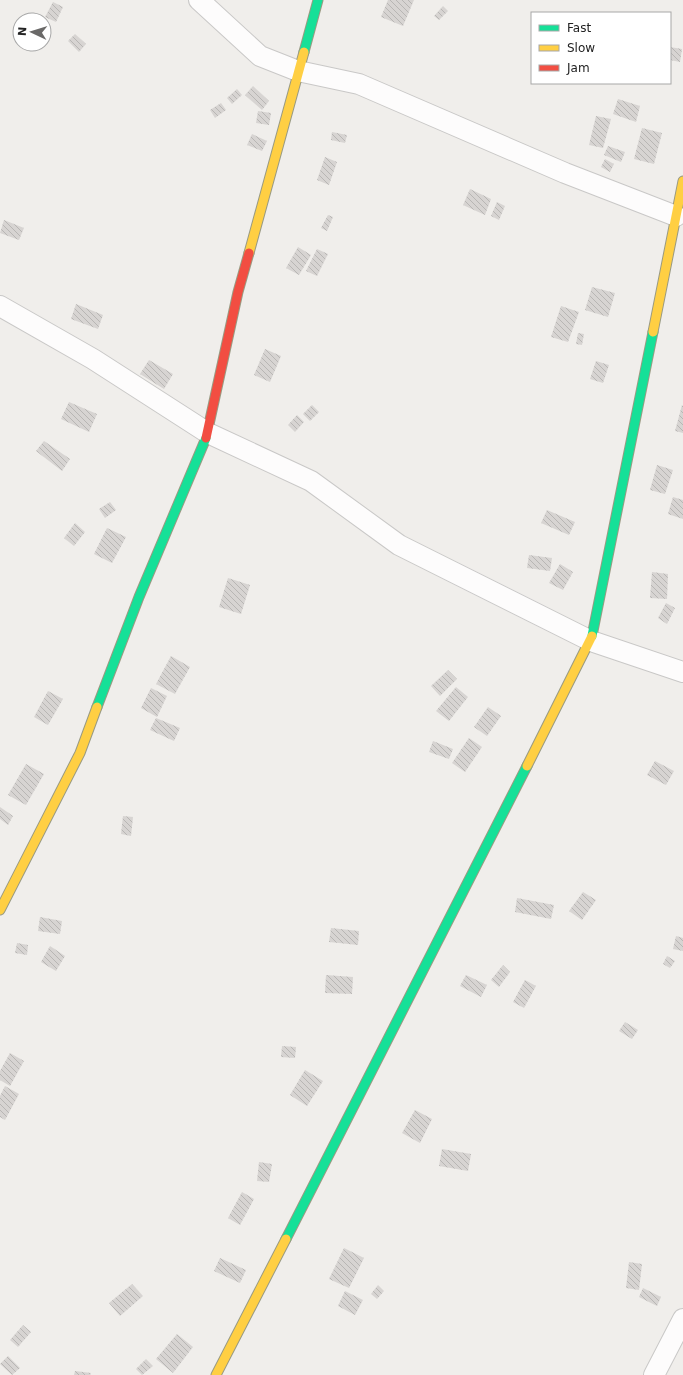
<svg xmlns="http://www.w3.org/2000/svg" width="683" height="1375" viewBox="0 0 683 1375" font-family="'DejaVu Sans',sans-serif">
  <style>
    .building { fill: url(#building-back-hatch) }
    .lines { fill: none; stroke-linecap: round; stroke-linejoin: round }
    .street-casing { stroke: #c9c8c7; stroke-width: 22 }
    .fast-casing { stroke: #999a82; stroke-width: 11 }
    .slow-casing { stroke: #999a82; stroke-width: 11 }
    .jam-casing { stroke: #999a82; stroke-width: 11 }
    .street { stroke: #fdfcfc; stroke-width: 20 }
    .fast { stroke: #16e098; stroke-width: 9 }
    .slow { stroke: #ffcf43; stroke-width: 9 }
    .jam { stroke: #f24e42; stroke-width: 9 }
  </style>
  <defs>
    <pattern id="building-back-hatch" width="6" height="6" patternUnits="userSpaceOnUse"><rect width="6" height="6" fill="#d7d4d2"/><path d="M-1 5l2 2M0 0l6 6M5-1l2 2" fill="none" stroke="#b8b6b4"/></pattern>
  </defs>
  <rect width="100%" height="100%" fill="#f0eeeb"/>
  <g class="building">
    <path d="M 388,0 L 414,0 L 403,26 L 381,17 Z"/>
    <path d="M 53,2 L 63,7 L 56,22 L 45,17 Z"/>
    <path d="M 443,6 L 448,11 L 439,20 L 434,16 Z"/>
    <path d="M 75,34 L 86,44 L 79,52 L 68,41 Z"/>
    <path d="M 670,47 L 682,49 L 680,62 L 670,60 Z"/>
    <path d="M 253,86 L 269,101 L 262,110 L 245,95 Z"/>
    <path d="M 237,89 L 242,95 L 232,104 L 227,98 Z"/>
    <path d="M 618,99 L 640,106 L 636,122 L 613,114 Z"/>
    <path d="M 221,103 L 226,110 L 215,118 L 210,110 Z"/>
    <path d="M 258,111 L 271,113 L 269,125 L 256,123 Z"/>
    <path d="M 596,116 L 611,119 L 603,148 L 589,145 Z"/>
    <path d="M 642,128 L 662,133 L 654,164 L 634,159 Z"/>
    <path d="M 332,132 L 347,135 L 345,143 L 331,140 Z"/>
    <path d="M 252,134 L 267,141 L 262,151 L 247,145 Z"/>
    <path d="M 608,146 L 625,152 L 621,162 L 604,155 Z"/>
    <path d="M 325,157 L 337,162 L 329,185 L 317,180 Z"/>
    <path d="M 605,159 L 614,164 L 610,172 L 601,167 Z"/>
    <path d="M 470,189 L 491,199 L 485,215 L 463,205 Z"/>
    <path d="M 497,202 L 505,206 L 499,220 L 491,216 Z"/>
    <path d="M 328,215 L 333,217 L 327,231 L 321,228 Z"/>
    <path d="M 4,220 L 24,228 L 19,240 L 0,233 Z"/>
    <path d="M 298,247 L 311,255 L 299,275 L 286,268 Z"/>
    <path d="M 317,249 L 328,254 L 317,276 L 306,271 Z"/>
    <path d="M 592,287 L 615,293 L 608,317 L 585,310 Z"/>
    <path d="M 76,304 L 103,315 L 98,329 L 71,319 Z"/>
    <path d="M 561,306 L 579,312 L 568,342 L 551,337 Z"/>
    <path d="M 578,333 L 584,334 L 582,345 L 576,344 Z"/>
    <path d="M 265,349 L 281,356 L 270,382 L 254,375 Z"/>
    <path d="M 149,360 L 173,374 L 164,389 L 140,374 Z"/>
    <path d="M 596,361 L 609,365 L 603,383 L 590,379 Z"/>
    <path d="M 69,402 L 97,414 L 89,432 L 61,419 Z"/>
    <path d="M 312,405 L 319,412 L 310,421 L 303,414 Z"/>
    <path d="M 682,405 L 683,406 L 683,433 L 675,431 Z"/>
    <path d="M 297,415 L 304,422 L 295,432 L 288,425 Z"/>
    <path d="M 44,441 L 70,459 L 62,471 L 36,451 Z"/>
    <path d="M 657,465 L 673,470 L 665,494 L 650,490 Z"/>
    <path d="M 673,497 L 683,500 L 683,519 L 668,514 Z"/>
    <path d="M 110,502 L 116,510 L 105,518 L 99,509 Z"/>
    <path d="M 547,510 L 575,522 L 569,535 L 541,523 Z"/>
    <path d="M 75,523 L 85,532 L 74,546 L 64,538 Z"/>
    <path d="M 107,528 L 126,537 L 112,563 L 94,554 Z"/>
    <path d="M 529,555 L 552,558 L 550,571 L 527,568 Z"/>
    <path d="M 560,564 L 573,572 L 563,590 L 549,583 Z"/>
    <path d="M 652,572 L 668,574 L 667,599 L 650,598 Z"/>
    <path d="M 228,578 L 250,585 L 241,614 L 219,607 Z"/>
    <path d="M 666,603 L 675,608 L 667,624 L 658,618 Z"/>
    <path d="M 171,656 L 190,667 L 175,694 L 156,684 Z"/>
    <path d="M 448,670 L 457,679 L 440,696 L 431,686 Z"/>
    <path d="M 456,687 L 468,697 L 449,721 L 436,711 Z"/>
    <path d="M 151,688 L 167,696 L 157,717 L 141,708 Z"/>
    <path d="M 48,691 L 63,699 L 48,725 L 34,717 Z"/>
    <path d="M 488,707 L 501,716 L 487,736 L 474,727 Z"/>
    <path d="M 156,718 L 180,728 L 174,741 L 150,730 Z"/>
    <path d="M 469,738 L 482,747 L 465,772 L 452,763 Z"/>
    <path d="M 433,741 L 453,749 L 449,759 L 429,752 Z"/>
    <path d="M 655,761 L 674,771 L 666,785 L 647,775 Z"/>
    <path d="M 26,764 L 44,774 L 26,805 L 8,795 Z"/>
    <path d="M 0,807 L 13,816 L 8,825 L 0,819 Z"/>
    <path d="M 123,816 L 133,817 L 131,836 L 121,834 Z"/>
    <path d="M 583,892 L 596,900 L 582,920 L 569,911 Z"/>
    <path d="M 517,898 L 554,905 L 551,919 L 515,912 Z"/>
    <path d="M 40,917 L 62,921 L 60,934 L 38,931 Z"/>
    <path d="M 331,928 L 359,931 L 358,945 L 329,942 Z"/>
    <path d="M 676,936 L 683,938 L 683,951 L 673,949 Z"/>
    <path d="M 17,943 L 28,945 L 27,955 L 15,953 Z"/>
    <path d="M 50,946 L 65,956 L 56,971 L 41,962 Z"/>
    <path d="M 667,956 L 675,961 L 670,968 L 663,964 Z"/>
    <path d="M 503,965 L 510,972 L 499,987 L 491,980 Z"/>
    <path d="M 326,975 L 353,977 L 352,994 L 325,993 Z"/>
    <path d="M 466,975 L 487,985 L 481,997 L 460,986 Z"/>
    <path d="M 525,980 L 536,986 L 524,1008 L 513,1002 Z"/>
    <path d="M 625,1022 L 638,1030 L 632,1039 L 619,1031 Z"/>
    <path d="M 282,1046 L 296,1047 L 295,1058 L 281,1057 Z"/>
    <path d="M 10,1053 L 24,1061 L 10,1086 L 0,1080 L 0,1071 Z"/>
    <path d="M 305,1070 L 323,1081 L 307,1106 L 290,1095 Z"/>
    <path d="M 5,1086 L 19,1094 L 5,1120 L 0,1117 L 0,1096 Z"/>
    <path d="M 415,1110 L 432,1119 L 420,1143 L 402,1133 Z"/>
    <path d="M 442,1149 L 471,1154 L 468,1171 L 439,1166 Z"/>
    <path d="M 259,1162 L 272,1164 L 269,1182 L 257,1181 Z"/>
    <path d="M 242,1192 L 254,1199 L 240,1225 L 228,1218 Z"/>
    <path d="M 344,1248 L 364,1258 L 349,1288 L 329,1279 Z"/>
    <path d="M 220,1258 L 246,1270 L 240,1283 L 214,1271 Z"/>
    <path d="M 629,1262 L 642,1264 L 639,1290 L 626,1288 Z"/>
    <path d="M 132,1284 L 143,1296 L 120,1316 L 109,1303 Z"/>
    <path d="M 378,1285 L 384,1291 L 377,1299 L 371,1294 Z"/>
    <path d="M 643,1288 L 661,1297 L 657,1306 L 639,1297 Z"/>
    <path d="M 345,1291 L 363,1300 L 355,1315 L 338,1306 Z"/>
    <path d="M 23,1325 L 31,1332 L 18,1347 L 10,1340 Z"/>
    <path d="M 177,1334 L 193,1347 L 173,1373 L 156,1359 Z"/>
    <path d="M 8,1356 L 20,1368 L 12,1375 L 0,1364 Z"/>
    <path d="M 146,1359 L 153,1366 L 142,1375 L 136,1369 Z"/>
    <path d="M 75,1371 L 91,1373 L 90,1375 L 74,1375 Z"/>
  </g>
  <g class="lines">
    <g class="street-casing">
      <g id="street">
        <path d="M 199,0 L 260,56 L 298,71 L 359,84 L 565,173 L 676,216"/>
        <path d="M 0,306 L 93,359 L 208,433 L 311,481 L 399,545 L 591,641 L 683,672"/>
        <path d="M 654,1375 L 683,1319"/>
      </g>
    </g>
    <g class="fast-casing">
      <g id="fast">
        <path d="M 304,52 L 318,0"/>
        <path d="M 592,636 L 653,332"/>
        <path d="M 97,707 L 139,597 L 206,438"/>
        <path d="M 286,1239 L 527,766"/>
      </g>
    </g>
    <g class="slow-casing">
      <g id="slow">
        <path d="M 249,253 L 304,52"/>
        <path d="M 653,332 L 683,181"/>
        <path d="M 527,766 L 592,636"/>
        <path d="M 0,910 L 80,753 L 97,707"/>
        <path d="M 216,1375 L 286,1239"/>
      </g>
    </g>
    <g class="jam-casing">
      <path id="jam" d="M 206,438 L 238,292 L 249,253"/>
    </g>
    <use href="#street" class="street"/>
    <use href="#fast" class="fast"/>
    <use href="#slow" class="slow"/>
    <use href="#jam" class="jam"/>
  </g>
  <rect x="531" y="12" width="140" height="72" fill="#ffffff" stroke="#a7a7a7"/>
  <rect x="539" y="25" width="20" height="6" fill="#16e098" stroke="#a7a7a7"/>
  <text x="567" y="32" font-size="12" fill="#222222">Fast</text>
  <rect x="539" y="45" width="20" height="6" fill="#ffcf43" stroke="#a7a7a7"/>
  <text x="567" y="52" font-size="12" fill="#222222">Slow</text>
  <rect x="539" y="65" width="20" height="6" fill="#f24e42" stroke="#a7a7a7"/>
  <text x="567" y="72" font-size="12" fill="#222222">Jam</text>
  <g transform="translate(32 32) rotate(274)"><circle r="19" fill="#ffffff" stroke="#a7a7a7"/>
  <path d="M0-3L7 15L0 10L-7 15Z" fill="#6a6968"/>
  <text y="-6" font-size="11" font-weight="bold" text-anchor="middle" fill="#222222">N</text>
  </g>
</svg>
